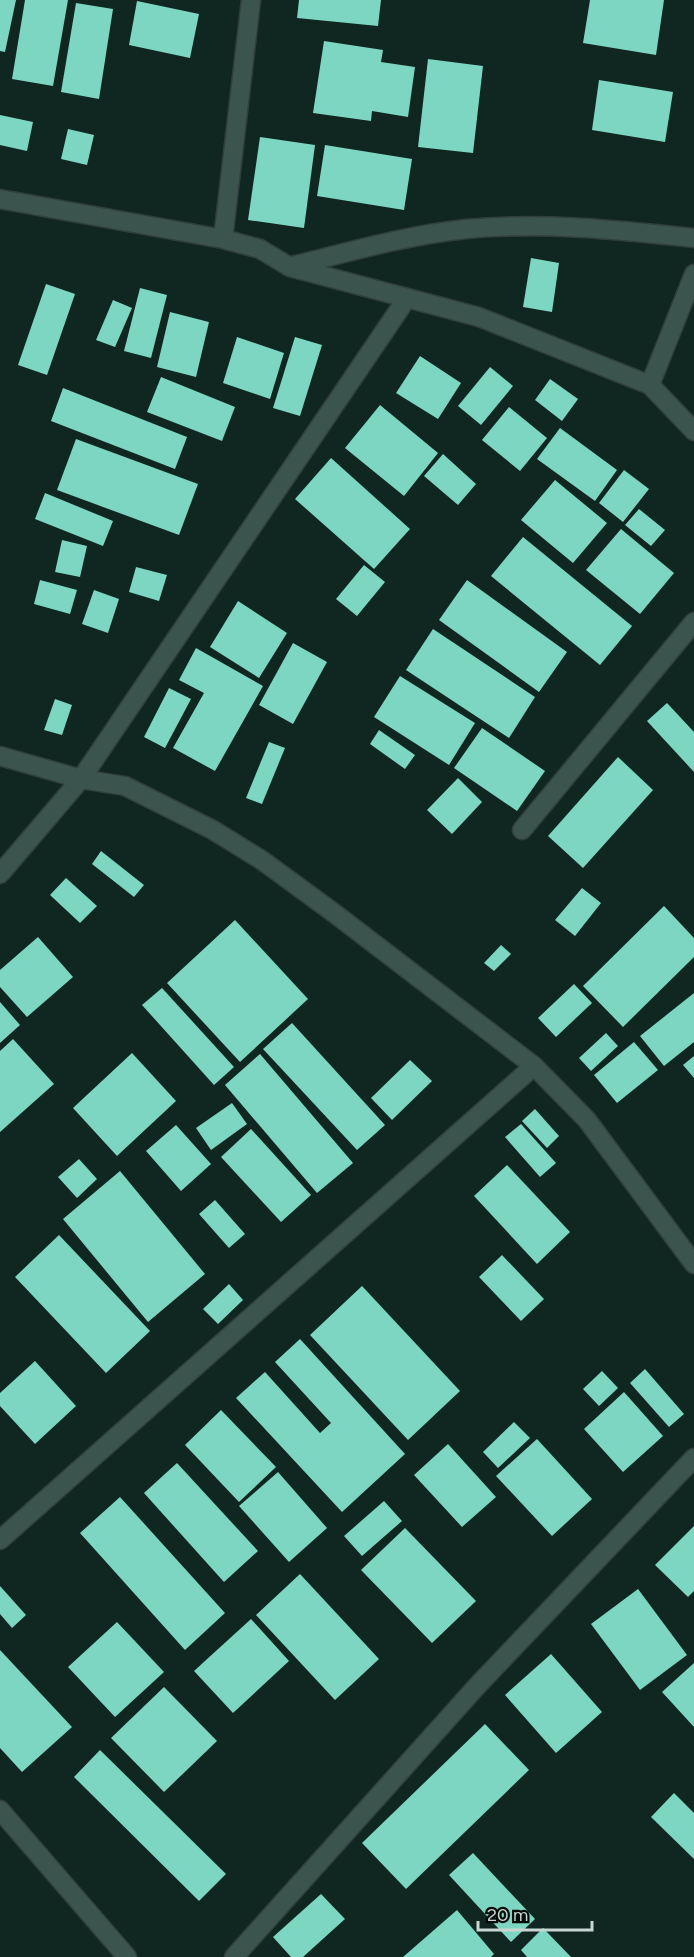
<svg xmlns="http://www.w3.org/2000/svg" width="694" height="1957" viewBox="0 0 694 1957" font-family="Figtree,sans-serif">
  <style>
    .building { fill: #7dd6c1 }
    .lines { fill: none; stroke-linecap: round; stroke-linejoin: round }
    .minor-casing { stroke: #303f3b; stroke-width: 21 }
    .minor { stroke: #3b544e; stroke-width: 18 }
  </style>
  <rect width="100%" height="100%" fill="#0f2621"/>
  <g class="building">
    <path d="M 0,0 L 16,0 L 5,52 L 0,51 Z"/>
    <path d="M 25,0 L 68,0 L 53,86 L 12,79 Z"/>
    <path d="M 299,0 L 381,0 L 378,26 L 297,18 Z"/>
    <path d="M 590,0 L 664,0 L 656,55 L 583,43 Z"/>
    <path d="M 137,1 L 199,14 L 190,58 L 129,45 Z"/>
    <path d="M 76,3 L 113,9 L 99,99 L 61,92 Z"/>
    <path d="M 324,41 L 383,50 L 381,62 L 415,67 L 408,117 L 372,111 L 371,121 L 313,113 Z"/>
    <path d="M 428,59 L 483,66 L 473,153 L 418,147 Z"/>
    <path d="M 599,80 L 673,92 L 665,142 L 592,130 Z"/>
    <path d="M 0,115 L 33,122 L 27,151 L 0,145 Z"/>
    <path d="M 68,129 L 94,135 L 87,165 L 61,159 Z"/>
    <path d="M 260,137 L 315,145 L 304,228 L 248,220 Z"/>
    <path d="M 325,145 L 412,159 L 404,210 L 317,196 Z"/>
    <path d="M 531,258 L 559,263 L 552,312 L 523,307 Z"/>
    <path d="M 46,284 L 75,294 L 47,375 L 18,365 Z"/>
    <path d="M 140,288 L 167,295 L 151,358 L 124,351 Z"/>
    <path d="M 113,300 L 132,308 L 115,347 L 96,340 Z"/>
    <path d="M 170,312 L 209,322 L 196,377 L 157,367 Z"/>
    <path d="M 237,337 L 284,353 L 270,399 L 223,383 Z"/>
    <path d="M 295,337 L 322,345 L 300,416 L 273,408 Z"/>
    <path d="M 420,356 L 461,383 L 438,419 L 396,393 Z"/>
    <path d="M 490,367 L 513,386 L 481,425 L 458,406 Z"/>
    <path d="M 161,377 L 235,407 L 222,441 L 147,412 Z"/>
    <path d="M 550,379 L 578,399 L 562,421 L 535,400 Z"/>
    <path d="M 63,388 L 187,437 L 175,469 L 51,421 Z"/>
    <path d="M 380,405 L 438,453 L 404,496 L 345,448 Z"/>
    <path d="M 509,407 L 547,438 L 520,471 L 482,440 Z"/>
    <path d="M 560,428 L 617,470 L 595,501 L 537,459 Z"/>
    <path d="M 76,439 L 198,484 L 179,535 L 57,490 Z"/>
    <path d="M 443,454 L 476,484 L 458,505 L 424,476 Z"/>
    <path d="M 331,458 L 410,529 L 374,569 L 295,499 Z"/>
    <path d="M 624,470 L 649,489 L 623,522 L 599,503 Z"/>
    <path d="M 555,480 L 607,523 L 573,563 L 521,520 Z"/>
    <path d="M 45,493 L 113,521 L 103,546 L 35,519 Z"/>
    <path d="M 639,509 L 665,530 L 651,546 L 625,525 Z"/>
    <path d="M 621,529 L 674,573 L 640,614 L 586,570 Z"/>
    <path d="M 523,537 L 632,626 L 600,665 L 491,576 Z"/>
    <path d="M 62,540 L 87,546 L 80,577 L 55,572 Z"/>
    <path d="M 364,565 L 385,582 L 357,616 L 336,599 Z"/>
    <path d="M 136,567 L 167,575 L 159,601 L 129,592 Z"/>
    <path d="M 40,580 L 77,590 L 70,614 L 34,604 Z"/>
    <path d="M 467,580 L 567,652 L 539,692 L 439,620 Z"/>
    <path d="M 94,590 L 119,599 L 108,633 L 82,624 Z"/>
    <path d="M 238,601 L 287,633 L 259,678 L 210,647 Z"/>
    <path d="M 433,629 L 535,697 L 509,738 L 406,670 Z"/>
    <path d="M 293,643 L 327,662 L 293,724 L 259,705 Z"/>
    <path d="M 196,648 L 263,686 L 215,771 L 173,748 L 204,693 L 179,680 Z"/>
    <path d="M 400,676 L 475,723 L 449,765 L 374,717 Z"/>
    <path d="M 169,688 L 191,699 L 165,748 L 144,737 Z"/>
    <path d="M 55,699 L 72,705 L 62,735 L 44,730 Z"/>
    <path d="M 667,703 L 694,732 L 694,772 L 647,721 Z"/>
    <path d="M 482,728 L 545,771 L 517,811 L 454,768 Z"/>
    <path d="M 379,730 L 415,755 L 405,769 L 370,744 Z"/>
    <path d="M 269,742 L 285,748 L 262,804 L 246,798 Z"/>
    <path d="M 618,757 L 653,790 L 583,868 L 548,836 Z"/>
    <path d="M 458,778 L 482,802 L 452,834 L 427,810 Z"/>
    <path d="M 101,851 L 144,885 L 134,897 L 92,864 Z"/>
    <path d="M 66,878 L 97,906 L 80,923 L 50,895 Z"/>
    <path d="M 582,888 L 601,903 L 575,936 L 555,920 Z"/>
    <path d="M 664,906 L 694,938 L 694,957 L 623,1027 L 583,986 Z"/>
    <path d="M 235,920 L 308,999 L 240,1062 L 167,983 Z"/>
    <path d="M 38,937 L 73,977 L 27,1017 L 0,987 L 0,970 Z"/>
    <path d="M 501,945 L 511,954 L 494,971 L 484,963 Z"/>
    <path d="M 574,984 L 592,1003 L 556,1037 L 538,1018 Z"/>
    <path d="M 162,988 L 234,1067 L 214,1085 L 142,1005 Z"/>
    <path d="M 694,993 L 694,1042 L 664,1066 L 640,1036 Z"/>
    <path d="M 0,1002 L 20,1025 L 0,1043 Z"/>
    <path d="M 292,1023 L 385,1125 L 357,1150 L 263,1049 Z"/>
    <path d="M 606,1033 L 618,1046 L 591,1071 L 579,1058 Z"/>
    <path d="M 13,1039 L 54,1084 L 0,1132 L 0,1051 Z"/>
    <path d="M 634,1042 L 658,1070 L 617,1103 L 594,1075 Z"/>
    <path d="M 132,1053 L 176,1101 L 117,1156 L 73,1108 Z"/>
    <path d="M 260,1054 L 353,1163 L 317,1193 L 225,1085 Z"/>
    <path d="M 694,1056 L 694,1078 L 683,1065 Z"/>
    <path d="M 410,1060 L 432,1081 L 392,1120 L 371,1098 Z"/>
    <path d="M 232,1103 L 247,1124 L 211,1150 L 196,1128 Z"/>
    <path d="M 535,1109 L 559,1136 L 547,1148 L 522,1121 Z"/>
    <path d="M 521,1124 L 556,1163 L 540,1177 L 505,1137 Z"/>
    <path d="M 176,1125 L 211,1164 L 181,1191 L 146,1151 Z"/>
    <path d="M 251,1129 L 311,1195 L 281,1222 L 221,1157 Z"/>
    <path d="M 79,1159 L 97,1179 L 77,1198 L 58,1177 Z"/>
    <path d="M 507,1165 L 570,1232 L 537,1264 L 474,1196 Z"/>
    <path d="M 120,1171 L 205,1274 L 148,1322 L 63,1219 Z"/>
    <path d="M 215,1200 L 245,1234 L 229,1248 L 199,1214 Z"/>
    <path d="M 59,1235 L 150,1331 L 106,1373 L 15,1277 Z"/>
    <path d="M 502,1255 L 544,1299 L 521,1321 L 479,1277 Z"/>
    <path d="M 229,1284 L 243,1300 L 218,1324 L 203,1309 Z"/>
    <path d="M 362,1286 L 460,1391 L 408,1440 L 310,1335 Z"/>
    <path d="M 300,1339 L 405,1454 L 342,1512 L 236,1398 L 265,1372 L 320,1433 L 331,1423 L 275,1362 Z"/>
    <path d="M 35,1361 L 76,1406 L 35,1444 L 0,1406 L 0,1393 Z"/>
    <path d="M 645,1369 L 684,1414 L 669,1427 L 630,1383 Z"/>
    <path d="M 602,1371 L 618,1388 L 599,1406 L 583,1389 Z"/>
    <path d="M 624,1392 L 663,1436 L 623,1472 L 584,1429 Z"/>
    <path d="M 221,1410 L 276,1467 L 239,1502 L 185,1445 Z"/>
    <path d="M 514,1422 L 530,1438 L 498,1468 L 483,1452 Z"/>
    <path d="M 537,1439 L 592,1499 L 552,1536 L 496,1476 Z"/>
    <path d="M 448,1444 L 496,1497 L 462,1527 L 414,1475 Z"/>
    <path d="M 177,1463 L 258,1551 L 224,1582 L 144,1493 Z"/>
    <path d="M 278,1472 L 327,1528 L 289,1562 L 239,1506 Z"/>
    <path d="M 120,1497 L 225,1613 L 185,1650 L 80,1533 Z"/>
    <path d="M 384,1501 L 402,1521 L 362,1556 L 344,1536 Z"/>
    <path d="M 694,1526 L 694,1591 L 688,1597 L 655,1565 Z"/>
    <path d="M 405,1528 L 476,1601 L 432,1643 L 361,1570 Z"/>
    <path d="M 300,1574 L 379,1659 L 335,1700 L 256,1615 Z"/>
    <path d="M 0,1586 L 26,1615 L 12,1628 L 0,1614 Z"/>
    <path d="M 638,1589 L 687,1655 L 640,1690 L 591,1624 Z"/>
    <path d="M 251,1619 L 289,1661 L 233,1713 L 194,1671 Z"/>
    <path d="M 117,1622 L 164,1672 L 115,1717 L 68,1667 Z"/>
    <path d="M 0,1650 L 72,1727 L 22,1772 L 0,1748 Z"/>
    <path d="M 551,1654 L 602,1712 L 556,1753 L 505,1695 Z"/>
    <path d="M 694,1663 L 694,1727 L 662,1692 Z"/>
    <path d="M 164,1687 L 217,1741 L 164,1792 L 111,1738 Z"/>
    <path d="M 485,1724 L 529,1770 L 406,1889 L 362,1843 Z"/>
    <path d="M 100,1750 L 226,1874 L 199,1901 L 74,1777 Z"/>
    <path d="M 674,1793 L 694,1813 L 694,1859 L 651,1817 Z"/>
    <path d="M 473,1853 L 535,1919 L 511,1942 L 449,1875 Z"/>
    <path d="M 321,1894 L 345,1919 L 303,1957 L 291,1957 L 273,1937 Z"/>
    <path d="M 457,1910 L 494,1954 L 491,1957 L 403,1957 Z"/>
    <path d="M 543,1928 L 571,1957 L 527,1957 L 521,1950 Z"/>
  </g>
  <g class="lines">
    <g class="minor-casing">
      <g id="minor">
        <path d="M 0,199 L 223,239 L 260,249 L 290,267 L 479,317 L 650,385 L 694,431"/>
        <path d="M 223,239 L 251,0"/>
        <path d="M 292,266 C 349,252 408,235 466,229 C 543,222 618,230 694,238"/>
        <path d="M 650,385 L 694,274"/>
        <path d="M 0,756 L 81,779 L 125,786 L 213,830 L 263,861 L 334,913 L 534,1066 L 587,1120 L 694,1264"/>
        <path d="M 522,830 L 694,622"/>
        <path d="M 0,874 L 81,779 L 407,298"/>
        <path d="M 0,1540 L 534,1066"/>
        <path d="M 0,1810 L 127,1957"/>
        <path d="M 234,1957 L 478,1685 L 694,1458"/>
      </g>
    </g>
    <use href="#minor" class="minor"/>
  </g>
  <path d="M478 1921v9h114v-9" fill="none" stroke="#c8d6d2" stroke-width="3"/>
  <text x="487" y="1921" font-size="18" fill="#c8d6d2" stroke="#050d0b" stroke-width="4.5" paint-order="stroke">20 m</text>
</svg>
